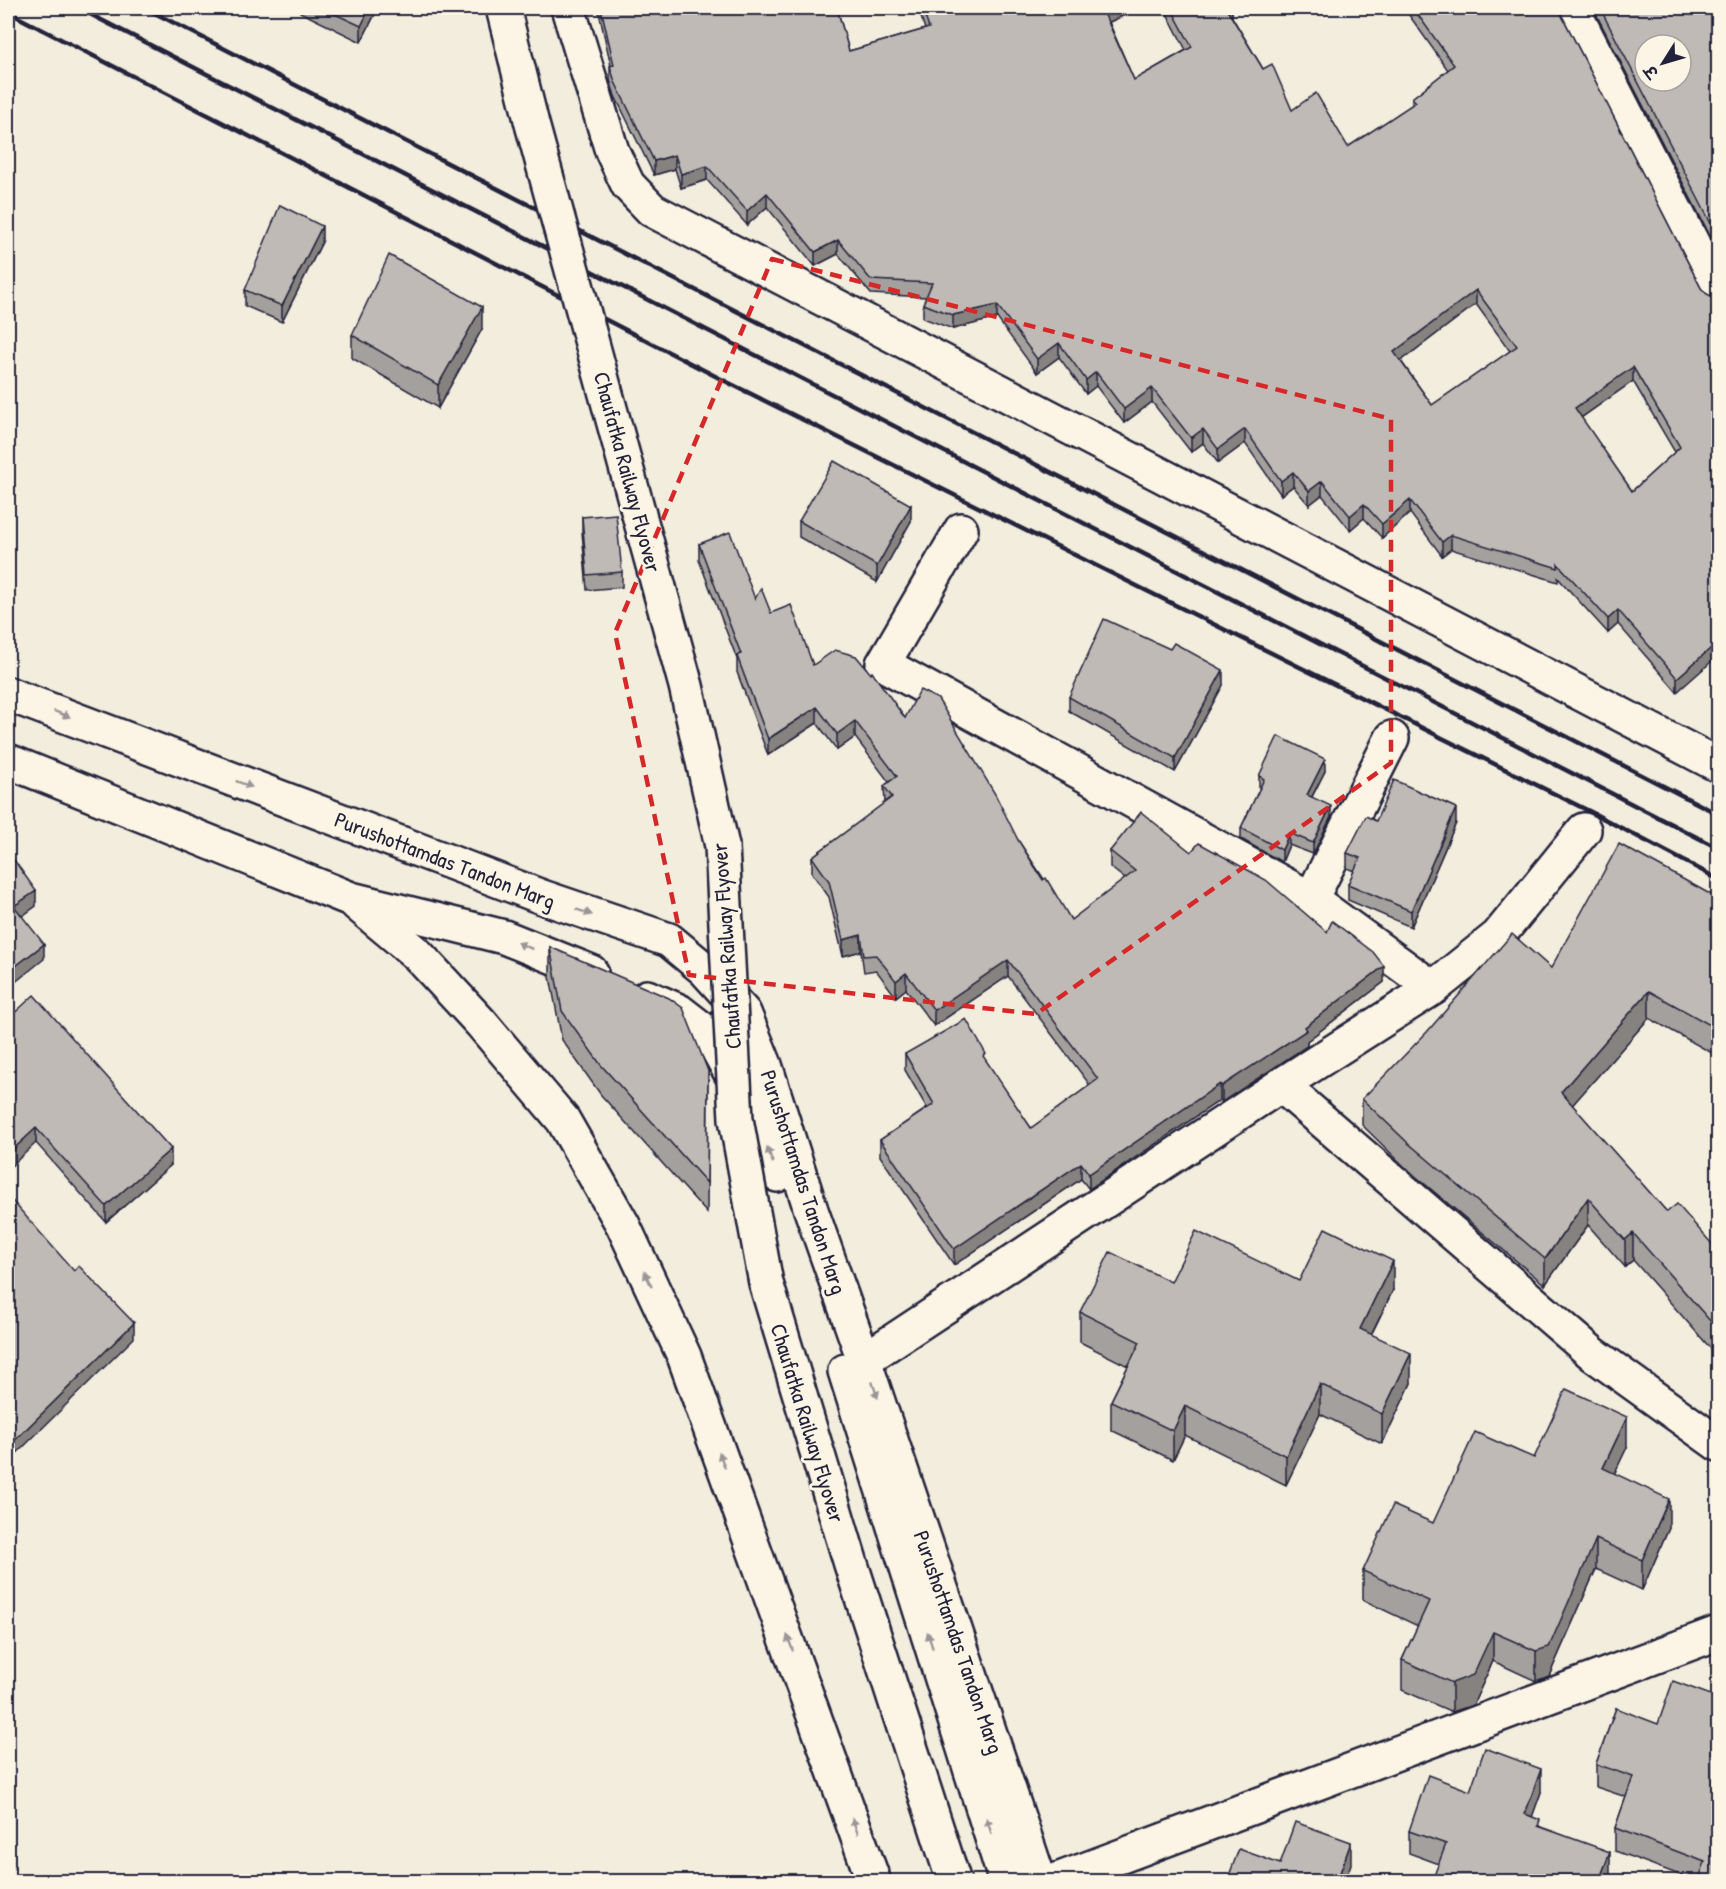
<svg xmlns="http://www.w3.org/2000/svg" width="1726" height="1889" viewBox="0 0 1726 1889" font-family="'Patrick Hand','Playpen Sans Deva',sans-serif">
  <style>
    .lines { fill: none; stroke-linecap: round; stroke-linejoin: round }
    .street-casing { stroke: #22223b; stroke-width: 38 }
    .primary-casing { stroke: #22223b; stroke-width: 38 }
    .street { stroke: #fcf5e5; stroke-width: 33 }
    .primary { stroke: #fcf5e5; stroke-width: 33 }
    .rail { stroke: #22223b; stroke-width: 4.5 }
    .primary-bridge-casing { stroke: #22223b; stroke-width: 38; stroke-linecap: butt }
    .primary-bridge { stroke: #fcf5e5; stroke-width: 33 }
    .wall { fill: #a4a09d; stroke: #22223b; stroke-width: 1.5; fill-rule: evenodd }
    .shaded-wall { fill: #86827f; stroke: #22223b; stroke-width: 1.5 }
    .building { fill: #bfbab6; stroke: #22223b; stroke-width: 1.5; fill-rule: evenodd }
    .oneway { fill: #9a9698 }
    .marked { fill: none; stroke: #d62828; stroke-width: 4.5; stroke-dasharray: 12 8; stroke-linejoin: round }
    .labels { text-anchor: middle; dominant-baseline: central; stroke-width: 6; stroke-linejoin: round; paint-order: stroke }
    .street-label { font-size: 22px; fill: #22223b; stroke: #fcf5e5 }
  </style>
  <rect width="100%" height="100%" fill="#f3edde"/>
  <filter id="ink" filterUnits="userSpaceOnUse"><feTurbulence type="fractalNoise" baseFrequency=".0167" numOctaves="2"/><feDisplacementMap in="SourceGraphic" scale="12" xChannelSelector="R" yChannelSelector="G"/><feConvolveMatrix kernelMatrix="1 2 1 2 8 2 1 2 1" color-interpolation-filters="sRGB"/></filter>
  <g filter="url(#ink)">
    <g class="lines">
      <g class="street-casing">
        <g id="street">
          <path d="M 568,8 L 612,151 L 628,185 L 652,210 L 1718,765"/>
          <path d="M 1572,8 L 1718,293"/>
          <path d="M 1311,899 L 1392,738"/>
          <path d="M 1433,988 L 1498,936 L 1584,830"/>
          <path d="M 1281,1085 L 1593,1354 L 1718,1444"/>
          <path d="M 864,1360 L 1281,1085 L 1433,988 L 1311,899 L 883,664 L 961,530"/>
          <path d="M 1052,1882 L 1718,1633"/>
        </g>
      </g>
      <g class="primary-casing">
        <g id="primary">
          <path d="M 8,694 L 542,897 L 669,940 L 704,969 L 744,1013 L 765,1065 L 811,1210 L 864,1360 L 1040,1882"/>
          <path d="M 8,761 L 351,899 L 504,937 L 591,972"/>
          <path d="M 357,904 L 418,955 L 481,1023 L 563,1120 L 623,1225 L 684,1356 L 874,1882"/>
          <path d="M 647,997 L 679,1011 L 710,1035 L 760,1126 L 777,1175"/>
          <path d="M 845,1371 L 1006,1882"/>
        </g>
      </g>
      <use href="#street" class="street"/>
      <use href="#primary" class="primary"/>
      <g class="rail">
        <path d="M 78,8 L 1718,848"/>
        <path d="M 145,8 L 1718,814"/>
        <path d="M 8,12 L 721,379 L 1591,812 L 1718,879"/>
      </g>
      <g class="primary-bridge-casing">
        <path id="primary-bridge" d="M 503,8 L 532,124 L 686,686 L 722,846 L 736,1119 L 766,1283 L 851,1564 L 954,1882"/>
      </g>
      <use href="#primary-bridge" class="primary-bridge"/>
    </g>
    <g class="wall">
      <path d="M 300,8 L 378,8 L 361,42 L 300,12 Z"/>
      <path d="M 598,8 L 837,8 L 849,51 L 925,29 L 918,8 L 1140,8 L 1109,22 L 1134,80 L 1186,50 L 1164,8 L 1232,8 L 1232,17 L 1263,69 L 1292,110 L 1348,147 L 1412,105 L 1412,98 L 1448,70 L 1409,15 L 1409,8 L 1558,8 L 1701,288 L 1677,692 L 1618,624 L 1608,633 L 1558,578 L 1558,582 L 1451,549 L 1442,556 L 1410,513 L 1382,538 L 1364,518 L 1350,530 L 1322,495 L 1309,505 L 1293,486 L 1281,495 L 1245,443 L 1218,463 L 1203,443 L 1191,452 L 1152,402 L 1124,423 L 1096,386 L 1086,394 L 1059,357 L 1037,373 L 997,318 L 953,329 L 923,318 L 923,304 L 926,297 L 871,294 L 838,254 L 815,266 L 767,207 L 747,225 L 707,180 L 681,188 L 675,169 L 654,175 L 615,96 L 610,80 L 610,66 L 611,66 ZM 1476,304 L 1510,351 L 1432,405 L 1401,361 ZM 1633,381 L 1675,452 L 1632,491 L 1581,418 Z"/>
      <path d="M 1593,8 L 1719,8 L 1719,253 Z"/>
      <path d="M 322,242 L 282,322 L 245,306 L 245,290 Z"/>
      <path d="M 482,329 L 438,408 L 352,358 L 352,335 Z"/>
      <path d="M 582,517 L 622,572 L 622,587 L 587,590 L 582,532 Z"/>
      <path d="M 799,521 L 911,521 L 877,582 L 799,537 Z"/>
      <path d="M 699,544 L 755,599 L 771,613 L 813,665 L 905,718 L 1018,840 L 1071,920 L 1125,879 L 1110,867 L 1110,851 L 1191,852 L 1384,982 L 1307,1041 L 1307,1046 L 1222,1102 L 1220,1100 L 1089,1189 L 1081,1179 L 954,1265 L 880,1156 L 880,1140 L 927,1108 L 905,1070 L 905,1054 L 986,1061 L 1031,1128 L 1090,1085 L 1008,976 L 934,1026 L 906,989 L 896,997 L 876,970 L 864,972 L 861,951 L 843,956 L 829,897 L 812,873 L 812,857 L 885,803 L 884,786 L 889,782 L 855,737 L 837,750 L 817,723 L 768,755 L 737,672 L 737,659 L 699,560 Z"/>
      <path d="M 1223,685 L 1175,772 L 1069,711 L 1069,697 Z"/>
      <path d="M 1325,771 L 1312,797 L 1331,817 L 1313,854 L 1289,845 L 1282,862 L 1241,839 L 1241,828 L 1260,788 L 1259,788 L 1259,776 Z"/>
      <path d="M 1456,823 L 1411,927 L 1348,900 L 1348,884 L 1354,871 L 1347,868 L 1347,853 Z"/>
      <path d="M 1719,899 L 1719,1057 L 1649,1018 L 1572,1105 L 1667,1212 L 1719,1252 L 1719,1358 L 1633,1260 L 1625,1267 L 1588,1225 L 1545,1285 L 1407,1169 L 1362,1125 L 1362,1099 L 1551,968 Z"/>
      <path d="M 550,947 L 708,1071 L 707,1213 L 601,1095 L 562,1040 L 550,977 Z"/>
      <path d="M 8,1019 L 171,1165 L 106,1222 L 36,1143 Z"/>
      <path d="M 1299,1281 L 1393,1290 L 1371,1334 L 1411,1383 L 1382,1444 L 1320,1414 L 1286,1485 L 1185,1435 L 1173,1460 L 1111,1430 L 1111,1401 L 1128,1366 L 1080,1342 L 1080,1312 L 1171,1282 Z"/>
      <path d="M 1627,1447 L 1614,1473 L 1669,1528 L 1642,1590 L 1596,1569 L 1549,1676 L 1536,1681 L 1493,1661 L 1473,1705 L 1452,1712 L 1402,1690 L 1402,1660 L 1418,1626 L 1363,1600 L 1363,1571 L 1433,1523 L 1534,1458 Z"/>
      <path d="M 1616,1708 L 1719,1881 L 1696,1881 L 1615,1851 L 1615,1828 L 1626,1797 L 1596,1787 L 1596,1764 Z"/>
      <path d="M 1470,1791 L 1541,1792 L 1532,1816 L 1540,1827 L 1610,1875 L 1439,1864 L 1409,1853 L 1409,1831 Z"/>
    </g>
    <g class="shaded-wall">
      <path d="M 370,8 L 378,8 L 361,42 L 361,26 Z"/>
      <path d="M 1110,8 L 1140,8 L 1103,25 L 1103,11 Z"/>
      <path d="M 1226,8 L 1232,8 L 1232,19 Z"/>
      <path d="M 675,155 L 675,169 L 654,175 L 654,161 Z"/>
      <path d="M 707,166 L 707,180 L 681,188 L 681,174 Z"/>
      <path d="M 767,193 L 767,207 L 747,225 L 747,211 Z"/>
      <path d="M 322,226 L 322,242 L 282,322 L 282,306 Z"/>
      <path d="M 838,240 L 838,254 L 815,266 L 815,252 Z"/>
      <path d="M 1476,290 L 1476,304 L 1394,366 L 1394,352 Z"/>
      <path d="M 997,305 L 997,318 L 953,329 L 953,315 Z"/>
      <path d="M 482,307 L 482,329 L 438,408 L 438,385 Z"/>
      <path d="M 1059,343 L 1059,357 L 1037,373 L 1037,359 Z"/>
      <path d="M 1633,367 L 1633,381 L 1575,422 L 1575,408 Z"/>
      <path d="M 1096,372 L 1096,386 L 1086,394 L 1086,380 Z"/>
      <path d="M 1152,388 L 1152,402 L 1124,423 L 1124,409 Z"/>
      <path d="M 1203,429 L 1203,443 L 1191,452 L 1191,438 Z"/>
      <path d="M 1245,429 L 1245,443 L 1218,463 L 1218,449 Z"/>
      <path d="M 1293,472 L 1293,486 L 1281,495 L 1281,481 Z"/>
      <path d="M 1322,481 L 1322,495 L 1309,505 L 1309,491 Z"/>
      <path d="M 1410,500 L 1410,513 L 1382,538 L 1382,524 Z"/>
      <path d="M 1364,504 L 1364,518 L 1350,530 L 1350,516 Z"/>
      <path d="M 911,505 L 911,521 L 877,582 L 877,566 Z"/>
      <path d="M 1451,535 L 1451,549 L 1442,556 L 1442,542 Z"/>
      <path d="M 1618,610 L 1618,624 L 1608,633 L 1608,619 Z"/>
      <path d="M 1719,641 L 1719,655 L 1677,692 L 1677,678 Z"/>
      <path d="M 1223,670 L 1223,685 L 1175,772 L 1175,758 Z"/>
      <path d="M 817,707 L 817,723 L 768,755 L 768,739 Z"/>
      <path d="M 855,721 L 855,737 L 837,750 L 837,734 Z"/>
      <path d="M 1325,759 L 1325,771 L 1307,806 L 1307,795 Z"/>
      <path d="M 1331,806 L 1331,817 L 1313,854 L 1313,843 Z"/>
      <path d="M 1456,808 L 1456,823 L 1411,927 L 1411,911 Z"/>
      <path d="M 1289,833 L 1289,845 L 1282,862 L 1282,850 Z"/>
      <path d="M 36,891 L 36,906 L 14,922 L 14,906 Z"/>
      <path d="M 861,935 L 861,951 L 843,956 L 843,940 Z"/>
      <path d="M 44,944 L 44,959 L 8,988 L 8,972 Z"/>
      <path d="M 1008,960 L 1008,976 L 934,1026 L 934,1010 Z"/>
      <path d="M 1384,966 L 1384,982 L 1307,1041 L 1307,1046 L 1222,1102 L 1222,1086 L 1305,1027 Z"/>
      <path d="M 906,973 L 906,989 L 896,997 L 896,981 Z"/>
      <path d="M 1649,991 L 1649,1018 L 1561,1118 L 1561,1092 Z"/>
      <path d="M 1220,1084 L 1220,1100 L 1089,1189 L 1089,1174 Z"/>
      <path d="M 36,1128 L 36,1143 L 8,1169 L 8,1154 Z"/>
      <path d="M 171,1149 L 171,1165 L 106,1222 L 106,1206 Z"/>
      <path d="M 1081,1163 L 1081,1179 L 954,1265 L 954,1249 Z"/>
      <path d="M 1588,1198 L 1588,1225 L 1545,1285 L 1545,1259 Z"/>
      <path d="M 1633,1233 L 1633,1260 L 1625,1267 L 1625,1240 Z"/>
      <path d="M 1393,1261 L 1393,1290 L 1360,1358 L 1360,1329 Z"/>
      <path d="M 134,1323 L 134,1338 L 8,1462 L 8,1447 Z"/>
      <path d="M 1411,1353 L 1411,1383 L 1382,1444 L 1382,1414 Z"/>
      <path d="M 1320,1384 L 1320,1414 L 1286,1485 L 1286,1456 Z"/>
      <path d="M 1185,1406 L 1185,1435 L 1173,1460 L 1173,1431 Z"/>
      <path d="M 1627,1417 L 1627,1447 L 1603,1498 L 1603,1468 Z"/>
      <path d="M 1669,1499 L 1669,1528 L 1642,1590 L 1642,1560 Z"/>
      <path d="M 1596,1539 L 1596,1569 L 1549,1676 L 1536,1681 L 1536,1651 Z"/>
      <path d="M 1493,1632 L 1493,1661 L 1473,1705 L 1452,1712 L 1452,1683 Z"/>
      <path d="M 1719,1731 L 1719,1753 L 1713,1747 Z"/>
      <path d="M 1541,1769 L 1541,1792 L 1525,1837 L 1525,1814 Z"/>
      <path d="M 1351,1842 L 1351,1864 L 1345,1881 L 1337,1881 Z"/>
      <path d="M 1610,1852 L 1610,1875 L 1608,1881 L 1599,1881 Z"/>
    </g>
    <g class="building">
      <path d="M 322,8 L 370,8 L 361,26 Z"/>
      <path d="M 601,8 L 837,8 L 849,51 L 929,28 L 922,8 L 1110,8 L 1103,11 L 1134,80 L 1192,47 L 1171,8 L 1228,8 L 1226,8 L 1263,69 L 1272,64 L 1292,110 L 1316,93 L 1348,147 L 1416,102 L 1412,98 L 1454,65 L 1413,8 L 1558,8 L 1701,288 L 1707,294 L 1716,298 L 1719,297 L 1719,641 L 1677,678 L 1618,610 L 1608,619 L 1558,564 L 1558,568 L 1451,535 L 1442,542 L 1410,500 L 1382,524 L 1364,504 L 1350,516 L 1322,481 L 1309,491 L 1293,472 L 1281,481 L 1245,429 L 1218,449 L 1203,429 L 1191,438 L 1152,388 L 1124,409 L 1096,372 L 1086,380 L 1059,343 L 1037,359 L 997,305 L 953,315 L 923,304 L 932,283 L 871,280 L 838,240 L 815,252 L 767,193 L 747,211 L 707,166 L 681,174 L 675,155 L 654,161 L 615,82 L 610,66 L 614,65 ZM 1476,290 L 1517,346 L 1432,405 L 1394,352 ZM 1633,367 L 1680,447 L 1632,491 L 1575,408 Z"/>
      <path d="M 1600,8 L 1719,8 L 1719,239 ZM 1645,45 L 1681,45 L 1681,81 L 1645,81 Z"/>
      <path d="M 280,205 L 322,226 L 282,306 L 245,290 Z"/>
      <path d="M 389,255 L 482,307 L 438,385 L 352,335 Z"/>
      <path d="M 834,461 L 911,505 L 877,566 L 799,521 Z"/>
      <path d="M 616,514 L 622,572 L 587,575 L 582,517 Z"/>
      <path d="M 730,532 L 755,599 L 761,588 L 771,613 L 791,605 L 813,665 L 835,650 L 856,656 L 871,674 L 872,672 L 905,718 L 920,690 L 938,699 L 995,794 L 1018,840 L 1043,880 L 1046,878 L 1071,920 L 1135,871 L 1110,851 L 1141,812 L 1191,852 L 1199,843 L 1266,880 L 1327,932 L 1332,921 L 1373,952 L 1384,966 L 1305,1027 L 1307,1030 L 1222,1086 L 1220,1084 L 1089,1174 L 1081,1163 L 954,1249 L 880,1140 L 934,1104 L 905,1054 L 966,1019 L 986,1054 L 983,1056 L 1031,1128 L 1098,1079 L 1008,960 L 934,1010 L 906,973 L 896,981 L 876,955 L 864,956 L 861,935 L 843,940 L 829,881 L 812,857 L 892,797 L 884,786 L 897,776 L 855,721 L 837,734 L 817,707 L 768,739 L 737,656 L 741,654 L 699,544 Z"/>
      <path d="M 1104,619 L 1170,649 L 1174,643 L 1223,670 L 1175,758 L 1069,697 Z"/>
      <path d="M 1278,736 L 1325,759 L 1307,795 L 1331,806 L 1313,843 L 1289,833 L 1282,850 L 1241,828 L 1264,779 L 1259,776 Z"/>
      <path d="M 1394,780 L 1456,808 L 1411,911 L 1348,884 L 1360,858 L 1347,853 L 1366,816 L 1376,821 Z"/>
      <path d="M 1619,844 L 1719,899 L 1719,1030 L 1649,991 L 1561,1092 L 1667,1212 L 1677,1204 L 1719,1252 L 1719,1331 L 1633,1233 L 1625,1240 L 1588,1198 L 1545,1259 L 1407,1142 L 1362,1099 L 1427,1032 L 1512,934 L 1551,968 Z"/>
      <path d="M 14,860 L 36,891 L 14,906 L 44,944 L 8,972 L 8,865 Z"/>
      <path d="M 550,947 L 669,998 L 683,1008 L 708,1071 L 707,1183 L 601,1065 L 562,1011 Z"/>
      <path d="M 34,995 L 171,1149 L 106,1206 L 36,1128 L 8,1154 L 8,1019 Z"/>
      <path d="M 8,1196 L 74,1271 L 79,1266 L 134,1323 L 8,1447 Z"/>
      <path d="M 1325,1228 L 1393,1261 L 1360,1329 L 1411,1353 L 1382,1414 L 1320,1384 L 1286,1456 L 1185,1406 L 1173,1431 L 1111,1401 L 1140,1342 L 1080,1312 L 1110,1252 L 1171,1282 L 1196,1231 L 1299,1281 Z"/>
      <path d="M 1566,1389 L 1627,1417 L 1603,1468 L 1669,1499 L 1642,1560 L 1596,1539 L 1549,1647 L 1536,1651 L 1493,1632 L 1473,1675 L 1452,1683 L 1402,1660 L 1429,1601 L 1363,1571 L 1393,1505 L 1433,1523 L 1475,1432 L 1534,1458 Z"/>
      <path d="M 1673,1681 L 1719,1698 L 1719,1731 L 1713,1747 L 1719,1749 L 1719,1881 L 1698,1881 L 1705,1862 L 1615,1828 L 1633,1777 L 1596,1764 L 1616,1708 L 1658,1724 Z"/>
      <path d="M 1485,1748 L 1541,1769 L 1525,1814 L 1540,1820 L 1538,1826 L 1610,1852 L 1599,1881 L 1432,1881 L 1446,1844 L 1409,1831 L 1428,1775 L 1470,1791 Z"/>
      <path d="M 1295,1822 L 1351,1842 L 1337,1881 L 1227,1881 L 1239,1849 L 1280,1864 Z"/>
    </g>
    <defs><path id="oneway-solid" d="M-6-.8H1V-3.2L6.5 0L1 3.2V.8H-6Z" transform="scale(1.5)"/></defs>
    <g class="oneway">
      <use href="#oneway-solid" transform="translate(62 714) rotate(21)"/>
      <use href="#oneway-solid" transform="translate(244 784) rotate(21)"/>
      <use href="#oneway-solid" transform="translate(584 912) rotate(19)"/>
      <use href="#oneway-solid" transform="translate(525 946) rotate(-158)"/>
      <use href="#oneway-solid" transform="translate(770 1155) rotate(-110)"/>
      <use href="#oneway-solid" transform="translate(648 1279) rotate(-115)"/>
      <use href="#oneway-solid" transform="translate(875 1390) rotate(71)"/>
      <use href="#oneway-solid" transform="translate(722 1460) rotate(-110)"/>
      <use href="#oneway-solid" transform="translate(930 1640) rotate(-108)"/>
      <use href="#oneway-solid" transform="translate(790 1643) rotate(-110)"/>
      <use href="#oneway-solid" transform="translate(855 1826) rotate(-110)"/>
      <use href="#oneway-solid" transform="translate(989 1826) rotate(-108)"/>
    </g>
  </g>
  <path class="marked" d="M 772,259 L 1391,419 L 1391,763 L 1036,1014 L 689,975 L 615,633 Z"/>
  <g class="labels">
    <g class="street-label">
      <text transform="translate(628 472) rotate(75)">Chaufatka Railway Flyover</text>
      <text transform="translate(445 860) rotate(21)">Purushottamdas Tandon Marg</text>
      <text transform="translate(726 946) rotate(-94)">Chaufatka Railway Flyover</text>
      <text transform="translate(804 1182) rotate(72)">Purushottamdas Tandon Marg</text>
      <text transform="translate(808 1423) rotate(73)">Chaufatka Railway Flyover</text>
      <text transform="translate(959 1642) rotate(71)">Purushottamdas Tandon Marg</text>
    </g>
  </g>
  <rect width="1726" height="1889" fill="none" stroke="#fcf5e5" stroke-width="30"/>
  <rect x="15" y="15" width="1696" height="1859" fill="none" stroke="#22223b" stroke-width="2" filter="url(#ink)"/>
  <g transform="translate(1663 63) rotate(233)"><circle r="28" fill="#fcf5e5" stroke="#a5a1a1" stroke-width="1.5"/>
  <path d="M0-4.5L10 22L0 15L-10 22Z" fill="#22223b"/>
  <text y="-9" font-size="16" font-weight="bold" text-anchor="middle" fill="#22223b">उ</text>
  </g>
</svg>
